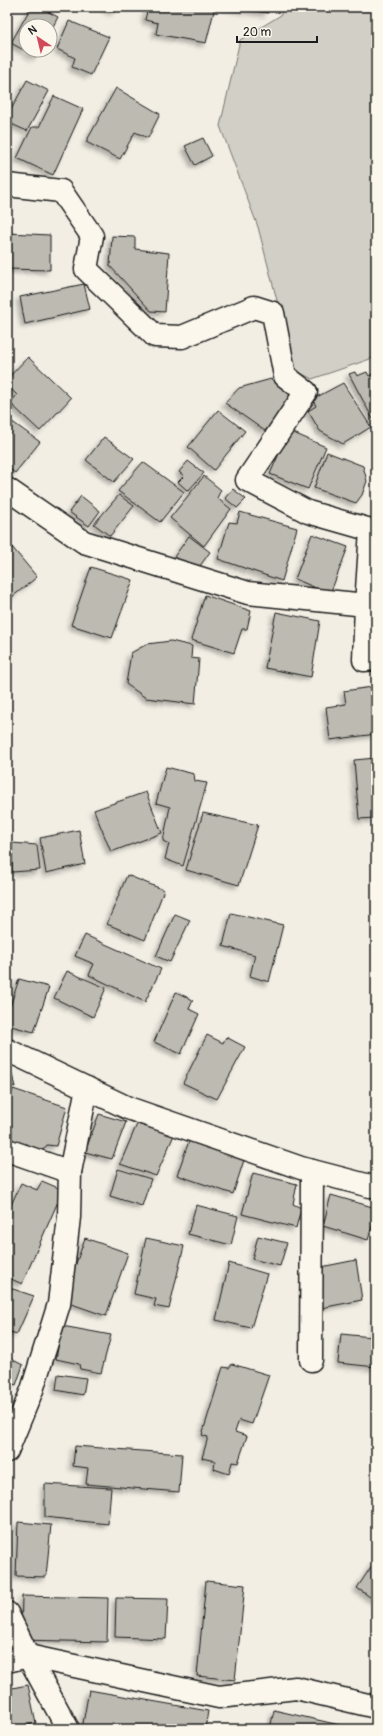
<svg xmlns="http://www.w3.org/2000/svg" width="383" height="1736" viewBox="0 0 383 1736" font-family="Pangolin,sans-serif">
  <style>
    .green { fill: #d2cfc6; stroke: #777671 }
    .building { fill: #bdbab1; stroke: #1c1c1c; filter: url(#shadow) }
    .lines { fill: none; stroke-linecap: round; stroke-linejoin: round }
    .street-casing { stroke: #1c1c1c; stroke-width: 25 }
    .street { stroke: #fbf7ec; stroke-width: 22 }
  </style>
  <defs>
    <filter id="shadow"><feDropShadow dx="-3.5" dy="3.5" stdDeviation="2" flood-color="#0004"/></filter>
  </defs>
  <rect width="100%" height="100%" fill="#f2eee4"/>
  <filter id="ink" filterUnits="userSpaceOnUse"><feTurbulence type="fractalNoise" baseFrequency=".025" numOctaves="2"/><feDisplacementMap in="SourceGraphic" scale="8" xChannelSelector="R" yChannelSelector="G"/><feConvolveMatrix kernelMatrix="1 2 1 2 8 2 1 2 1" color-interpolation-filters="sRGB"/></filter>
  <g filter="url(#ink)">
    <path class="green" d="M 281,7 L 376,7 L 376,357 L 312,379 L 295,370 L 258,227 L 220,126 L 240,40 L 281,15 Z"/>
    <g class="building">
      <path d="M 31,7 L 39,7 L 58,17 L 50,32 L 50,26 L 26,26 L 26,50 L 40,50 L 36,57 L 11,43 Z"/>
      <path d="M 104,7 L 117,7 L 114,12 Z"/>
      <path d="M 148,7 L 215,7 L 206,43 L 156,34 L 158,23 L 145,20 Z"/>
      <path d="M 226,7 L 268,7 L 268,13 Z"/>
      <path d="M 69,21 L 109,37 L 91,75 L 72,67 L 75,58 L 57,49 Z"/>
      <path d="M 27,80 L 49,91 L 27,131 L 7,122 L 7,117 Z"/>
      <path d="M 116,88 L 160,114 L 148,138 L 135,132 L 120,159 L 86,142 Z"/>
      <path d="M 54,96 L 83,109 L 53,175 L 17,158 L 32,127 L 39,127 Z"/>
      <path d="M 203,138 L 212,156 L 195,165 L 185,146 Z"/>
      <path d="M 7,233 L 50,235 L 50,270 L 7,269 Z"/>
      <path d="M 112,236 L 135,237 L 135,249 L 169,253 L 165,312 L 151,311 L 110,266 Z"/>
      <path d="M 84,284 L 90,309 L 25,324 L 20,297 Z"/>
      <path d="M 28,357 L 71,398 L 40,431 L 10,403 L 17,395 L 7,385 L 7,379 Z"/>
      <path d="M 355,372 L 357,376 L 367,372 L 369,376 L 376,372 L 376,422 L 375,423 L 349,374 Z"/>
      <path d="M 271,379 L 293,397 L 265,431 L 225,403 L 239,388 Z"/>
      <path d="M 343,383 L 371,427 L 343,444 L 320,431 L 308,411 L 316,406 L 313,399 Z"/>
      <path d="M 218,410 L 245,431 L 214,470 L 188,447 Z"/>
      <path d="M 7,418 L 40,442 L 15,473 L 7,467 Z"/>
      <path d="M 289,431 L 326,447 L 308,489 L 270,474 Z"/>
      <path d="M 104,437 L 134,459 L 114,482 L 86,460 Z"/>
      <path d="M 327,452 L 363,466 L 367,481 L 362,495 L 356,503 L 314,488 Z"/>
      <path d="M 188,461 L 204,473 L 188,491 L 178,482 L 184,476 L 179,472 Z"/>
      <path d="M 143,462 L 184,492 L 160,522 L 118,491 Z"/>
      <path d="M 204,476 L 221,490 L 217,498 L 231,509 L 204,546 L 170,518 Z"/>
      <path d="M 233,489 L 246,499 L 237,508 L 225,498 Z"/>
      <path d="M 119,495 L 134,506 L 110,536 L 94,524 Z"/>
      <path d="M 81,496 L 100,511 L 89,526 L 69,512 Z"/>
      <path d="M 240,512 L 297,528 L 282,581 L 218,559 L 229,522 L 237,523 Z"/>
      <path d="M 312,534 L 348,547 L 330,594 L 295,579 Z"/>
      <path d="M 189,536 L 210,552 L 197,570 L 171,561 Z"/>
      <path d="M 7,541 L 37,577 L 7,601 Z"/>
      <path d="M 91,567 L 133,580 L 112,638 L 71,625 Z"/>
      <path d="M 205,595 L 251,611 L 247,629 L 242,629 L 234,653 L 191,640 Z"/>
      <path d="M 276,612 L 320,621 L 311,677 L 265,668 Z"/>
      <path d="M 171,641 L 192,646 L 191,658 L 199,659 L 195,704 L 146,698 L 126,684 L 131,653 L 147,644 Z"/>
      <path d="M 372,687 L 376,713 L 376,734 L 330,740 L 326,707 L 346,704 L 344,691 Z"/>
      <path d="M 376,758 L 376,818 L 359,819 L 354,760 Z"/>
      <path d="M 166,767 L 194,774 L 195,781 L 207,783 L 183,866 L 165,859 L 169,844 L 163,841 L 170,807 L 156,803 Z"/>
      <path d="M 146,792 L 162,833 L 111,852 L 94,810 Z"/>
      <path d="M 203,813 L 258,825 L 239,885 L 186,870 Z"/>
      <path d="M 79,830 L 85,864 L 46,873 L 40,838 Z"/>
      <path d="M 12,843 L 37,845 L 40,870 L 12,872 Z"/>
      <path d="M 127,875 L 164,890 L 145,940 L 107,924 Z"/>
      <path d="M 231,913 L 283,925 L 269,982 L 250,976 L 255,955 L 223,946 Z"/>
      <path d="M 175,914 L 190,920 L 170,962 L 156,956 Z"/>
      <path d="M 85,935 L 161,969 L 145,1002 L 89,975 L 94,964 L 75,956 Z"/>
      <path d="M 67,971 L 106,988 L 93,1017 L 54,998 Z"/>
      <path d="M 19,979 L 49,987 L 34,1032 L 7,1025 L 7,1016 Z"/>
      <path d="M 176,992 L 193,1000 L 189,1009 L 199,1014 L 181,1054 L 154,1042 Z"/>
      <path d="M 207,1035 L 223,1043 L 226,1037 L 245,1047 L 217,1099 L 183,1083 Z"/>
      <path d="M 7,1065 L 10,1066 L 15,1087 L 7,1084 Z"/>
      <path d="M 13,1089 L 67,1107 L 56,1146 L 47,1145 L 42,1151 L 7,1139 L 7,1108 Z"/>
      <path d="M 99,1114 L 126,1122 L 112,1159 L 85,1152 Z"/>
      <path d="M 137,1124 L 174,1135 L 156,1176 L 120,1164 Z"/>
      <path d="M 189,1141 L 245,1157 L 233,1194 L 177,1175 Z"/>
      <path d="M 118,1169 L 151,1179 L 142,1206 L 110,1196 Z"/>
      <path d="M 253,1173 L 297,1184 L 293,1204 L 301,1208 L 296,1228 L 242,1214 Z"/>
      <path d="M 42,1181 L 63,1190 L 22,1284 L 7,1277 L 7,1214 L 21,1183 L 37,1190 Z"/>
      <path d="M 331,1195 L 376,1208 L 376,1214 L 368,1240 L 323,1226 Z"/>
      <path d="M 196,1205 L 238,1216 L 231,1245 L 188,1234 Z"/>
      <path d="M 258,1236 L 287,1243 L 280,1266 L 252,1259 Z"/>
      <path d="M 85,1238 L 128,1253 L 106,1316 L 63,1301 Z"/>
      <path d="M 146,1238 L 184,1246 L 169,1309 L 154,1306 L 156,1299 L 134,1294 Z"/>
      <path d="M 356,1260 L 362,1300 L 321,1308 L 316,1268 Z"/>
      <path d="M 229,1263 L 267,1274 L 251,1328 L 216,1320 Z"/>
      <path d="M 7,1287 L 34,1296 L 17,1334 L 7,1331 Z"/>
      <path d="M 375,1317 L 376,1367 L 338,1363 L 341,1334 L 372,1337 Z"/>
      <path d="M 62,1326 L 111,1335 L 101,1373 L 80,1369 L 79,1364 L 56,1359 Z"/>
      <path d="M 7,1357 L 23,1365 L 16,1385 L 7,1382 Z"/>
      <path d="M 232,1364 L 269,1375 L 252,1424 L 239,1420 L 235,1432 L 247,1436 L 238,1463 L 232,1462 L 229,1474 L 214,1469 L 215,1461 L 202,1458 L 208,1437 L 202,1435 L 223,1367 L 229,1368 Z"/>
      <path d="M 58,1374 L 86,1378 L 83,1395 L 56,1390 Z"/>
      <path d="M 75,1446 L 182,1454 L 179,1492 L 86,1484 L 88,1468 L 73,1466 Z"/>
      <path d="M 45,1484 L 111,1488 L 108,1524 L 45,1517 Z"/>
      <path d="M 18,1522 L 51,1525 L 46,1577 L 16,1576 Z"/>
      <path d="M 375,1561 L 376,1561 L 376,1601 L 357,1588 Z"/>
      <path d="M 206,1581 L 245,1585 L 235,1680 L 197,1676 Z"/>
      <path d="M 22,1596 L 108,1598 L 107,1642 L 21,1640 Z"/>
      <path d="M 116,1598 L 168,1599 L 166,1639 L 115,1637 Z"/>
      <path d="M 28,1685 L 36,1723 L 7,1729 L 7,1689 Z"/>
      <path d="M 89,1690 L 208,1711 L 205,1729 L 82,1729 Z"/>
      <path d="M 274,1710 L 357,1729 L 270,1729 Z"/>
    </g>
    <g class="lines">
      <g class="street-casing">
        <g id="street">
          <path d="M 7,185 L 61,191 L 92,236 L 86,269 L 155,336 L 182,337 L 254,307 L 273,313 L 285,376 L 306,392 L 247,480 L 308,512 L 371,530 L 366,605"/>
          <path d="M 7,489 L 84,542 L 248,593 L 366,605 L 364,660 L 376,659"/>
          <path d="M 7,1050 L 128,1108 L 301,1168 L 370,1186 L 376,1186"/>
          <path d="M 7,1150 L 70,1172"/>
          <path d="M 311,1360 L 312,1171"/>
          <path d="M 7,1451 L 32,1390 L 59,1304 L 69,1217 L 70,1172 L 87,1088"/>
          <path d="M 7,1613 L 28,1656 L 68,1729"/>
          <path d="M 7,1661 L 28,1656 L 219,1697 L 296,1688 L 376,1707"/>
        </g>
      </g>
      <use href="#street" class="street"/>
    </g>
  </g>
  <rect width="383" height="1736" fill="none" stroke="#fbf7ec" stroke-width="24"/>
  <rect x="12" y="12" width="359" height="1712" fill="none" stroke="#1c1c1c" stroke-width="1.5" filter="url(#ink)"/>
  <g transform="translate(38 38) rotate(325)"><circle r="19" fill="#fbf7ec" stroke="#a29f99"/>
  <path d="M0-3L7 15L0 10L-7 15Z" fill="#d1495b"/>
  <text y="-6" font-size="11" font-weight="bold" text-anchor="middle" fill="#1c1c1c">N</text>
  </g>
  <path d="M237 36v6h80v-6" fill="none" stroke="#1c1c1c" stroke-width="2"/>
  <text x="243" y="36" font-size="12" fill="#1c1c1c" stroke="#fbf7ec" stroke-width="3" paint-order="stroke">20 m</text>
</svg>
